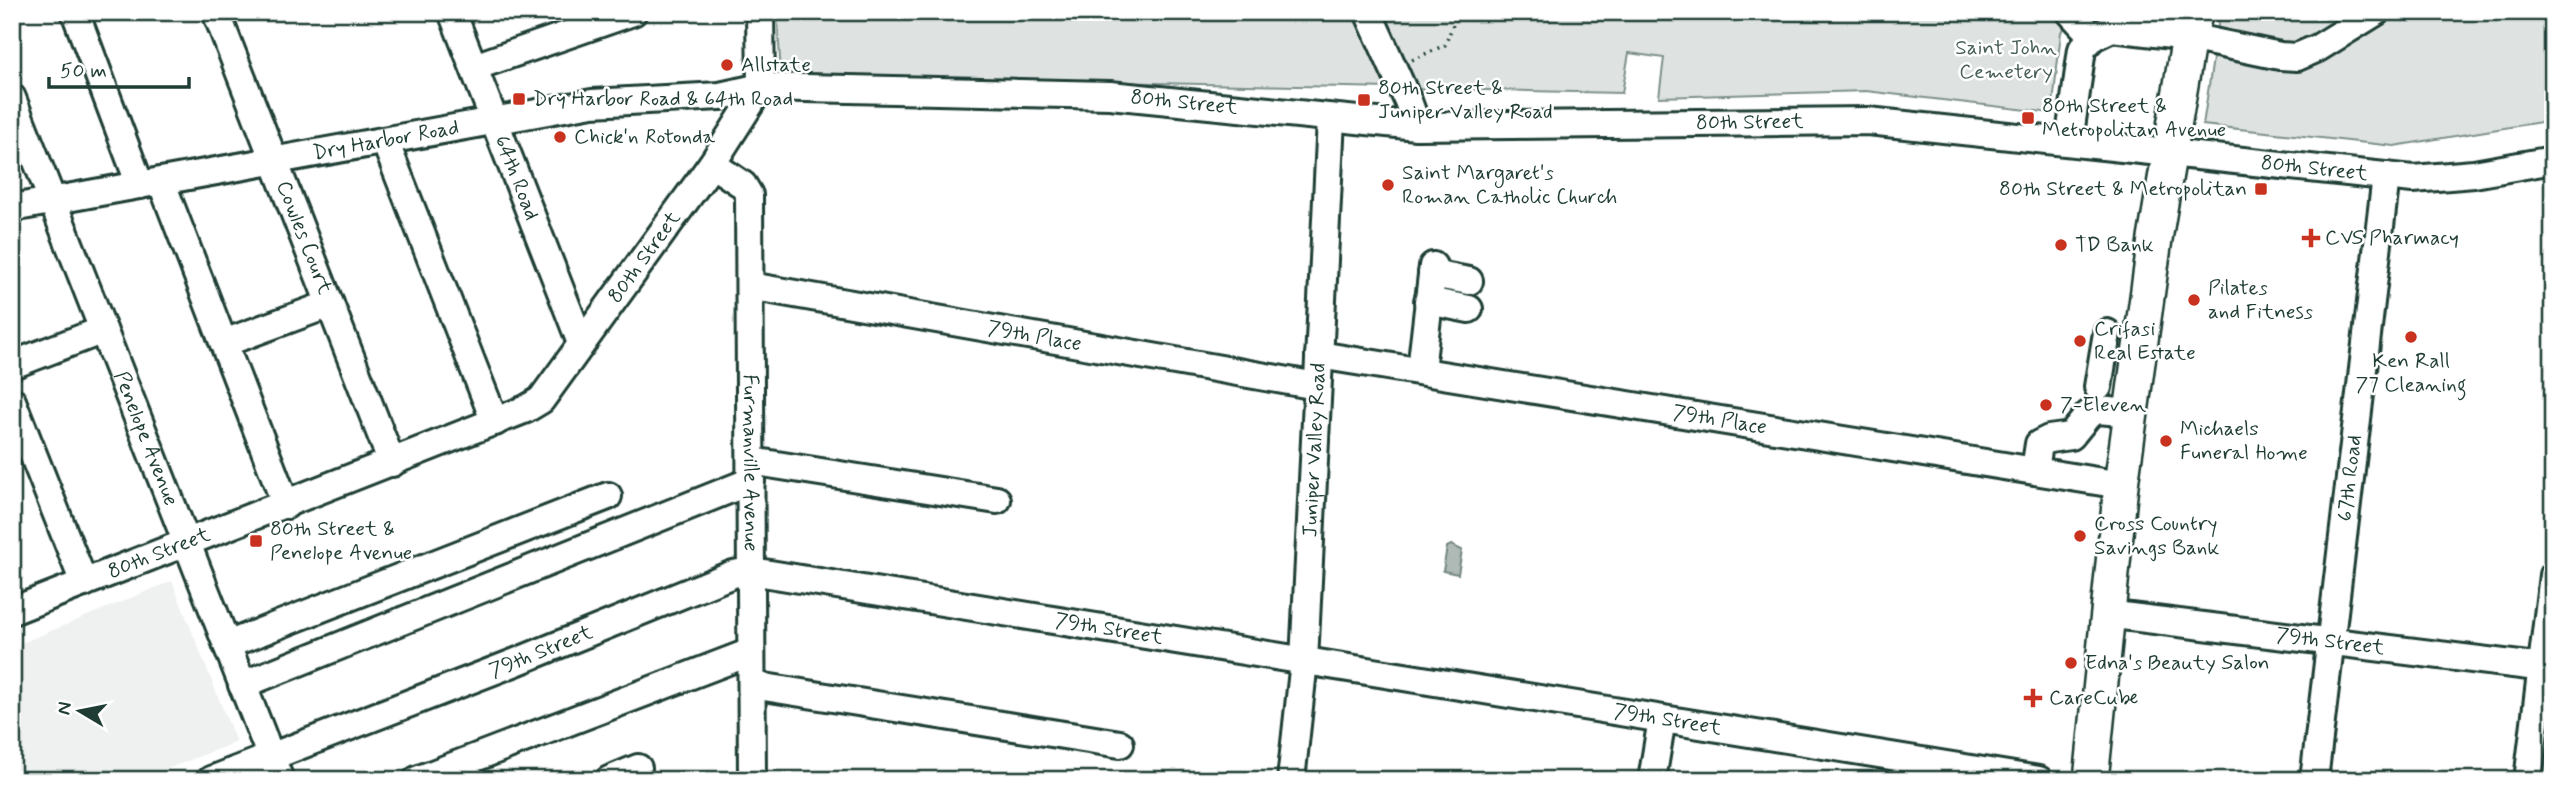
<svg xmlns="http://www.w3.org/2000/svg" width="2565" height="792" viewBox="0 0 2565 792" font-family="Mynerve,sans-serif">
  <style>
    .built { fill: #eef1f0 }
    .green { fill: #dee3e2; stroke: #7e908b; stroke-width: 2 }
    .water { fill: #afbab7; stroke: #758883; stroke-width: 2 }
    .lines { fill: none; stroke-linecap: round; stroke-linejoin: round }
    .minor-casing { stroke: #1f3d34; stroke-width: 32 }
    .major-casing { stroke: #1f3d34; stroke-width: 38 }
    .path { stroke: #1f3d34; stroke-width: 3.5; stroke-dasharray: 2 5; stroke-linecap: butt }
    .minor { stroke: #fff; stroke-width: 26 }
    .major { stroke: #fff; stroke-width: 33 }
    .poi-dot { fill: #c8321e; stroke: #fff; stroke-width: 2.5 }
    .labels { text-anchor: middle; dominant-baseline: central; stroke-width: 5; stroke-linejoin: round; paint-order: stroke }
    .park-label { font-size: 21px; fill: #455e57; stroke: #fff }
    .poi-label { font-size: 21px; fill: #1f3d34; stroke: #fff; text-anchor: start }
    .street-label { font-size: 21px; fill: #1f3d34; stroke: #fff }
  </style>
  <rect width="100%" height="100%" fill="#fff"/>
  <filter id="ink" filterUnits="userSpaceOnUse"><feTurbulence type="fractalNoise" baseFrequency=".0143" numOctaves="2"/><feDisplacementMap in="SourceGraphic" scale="14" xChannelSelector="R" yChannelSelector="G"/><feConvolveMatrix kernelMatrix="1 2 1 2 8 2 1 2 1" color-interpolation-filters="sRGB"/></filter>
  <g filter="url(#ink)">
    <path class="built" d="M 172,581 L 236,742 L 139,780 L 12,780 L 12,647 Z"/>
    <g class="green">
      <path d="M 777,12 L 2080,12 L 2061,32 L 2052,113 L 1866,91 L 1659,97 L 1664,58 L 1629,53 L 1622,93 L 781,75 Z"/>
      <path d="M 2220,12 L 2553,12 L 2553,120 L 2394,146 L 2203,125 Z"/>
    </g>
    <path class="water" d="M 1451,545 L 1462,550 L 1458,574 L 1443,571 L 1447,547 Z"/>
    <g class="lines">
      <g class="minor-casing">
        <g id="minor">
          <path d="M 75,12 L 140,185"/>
          <path id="s1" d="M 216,12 L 392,463"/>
          <path id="s2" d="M 452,12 L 581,343"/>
          <path d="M 1368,12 L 1408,101 L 1417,126"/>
          <path d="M 2070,12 L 2093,37"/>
          <path d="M 474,67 L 633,12"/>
          <path id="s3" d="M 12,98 L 280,780"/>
          <path d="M 385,141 L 495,422"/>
          <path d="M 2069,142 L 2082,49 L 2093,37 L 2112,28 L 2189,37 L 2280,56 L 2297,57 L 2318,48 L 2376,12"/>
          <path id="s4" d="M 712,164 L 743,185 L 749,195 L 752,780"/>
          <path d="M 161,181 L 286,505"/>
          <path id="s5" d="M 12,208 L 592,103 L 720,96 L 761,87 L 1110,95 L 1417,126 L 1868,121 L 2413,179 L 2474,174 L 2553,160"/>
          <path d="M 1432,274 L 1469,281"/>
          <path id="s6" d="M 750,286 L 1317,386"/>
          <path d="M 1428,301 L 1469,309"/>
          <path d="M 224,343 L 330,304"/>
          <path id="s7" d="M 1319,355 L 2121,485"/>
          <path d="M 12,365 L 103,330"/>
          <path d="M 1421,370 L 1433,266"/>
          <path d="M 2098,387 L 2107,333"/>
          <path d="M 12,401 L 84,583"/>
          <path d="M 751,461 L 997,500"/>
          <path d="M 2035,470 L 2039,444 L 2049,439 L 2071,436 L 2089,414 L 2098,410 L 2131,413"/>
          <path id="s8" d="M 12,611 L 526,409 L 541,400 L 712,164 L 761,87 L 760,12"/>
          <path id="s9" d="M 2106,614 L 2553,669"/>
          <path d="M 227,645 L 608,496"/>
          <path d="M 242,685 L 751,481"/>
          <path d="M 752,685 L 1120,744"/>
          <path id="s10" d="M 211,780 L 516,662 L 733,574 L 751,571 L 2039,780"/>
          <path d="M 417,780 L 751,652"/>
          <path d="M 609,780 L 638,768"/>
          <path id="s11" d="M 1291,780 L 1304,661 L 1331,119"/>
          <path d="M 1652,780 L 1662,719"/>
          <path id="s12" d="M 2314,780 L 2386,176"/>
          <path d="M 2528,780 L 2553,575"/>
        </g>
      </g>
      <g class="major-casing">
        <path id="major" d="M 2091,780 L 2121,485 L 2155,239 L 2189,37 L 2196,12"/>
      </g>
      <path class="path" d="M 1412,60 L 1445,45 L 1458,12"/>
      <use href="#minor" class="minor"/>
      <use href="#major" class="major"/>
    </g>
  </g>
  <g class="poi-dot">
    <circle cx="727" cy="65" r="7"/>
    <rect x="512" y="92" width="14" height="14" rx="3.5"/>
    <rect x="1357" y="93" width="14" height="14" rx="3.5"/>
    <rect x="2021" y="111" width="14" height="14" rx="3.5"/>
    <circle cx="560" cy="137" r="7"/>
    <circle cx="1388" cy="185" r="7"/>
    <rect x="2254" y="182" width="14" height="14" rx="3.5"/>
    <path d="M2307.5 227.5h7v7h7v7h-7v7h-7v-7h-7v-7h7z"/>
    <circle cx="2061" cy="245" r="7"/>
    <circle cx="2194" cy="300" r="7"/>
    <circle cx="2411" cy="337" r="7"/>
    <circle cx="2080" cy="341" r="7"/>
    <circle cx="2046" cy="405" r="7"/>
    <circle cx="2166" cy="441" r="7"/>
    <circle cx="2080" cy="536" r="7"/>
    <rect x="249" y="534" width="14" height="14" rx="3.5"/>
    <circle cx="2071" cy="663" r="7"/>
    <path d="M2029.5 687.5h7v7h7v7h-7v7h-7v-7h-7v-7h7z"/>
  </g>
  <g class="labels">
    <g class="park-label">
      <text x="2006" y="48">Saint John<tspan x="2006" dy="24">Cemetery</tspan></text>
    </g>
    <g class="poi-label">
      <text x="741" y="65">Allstate</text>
      <text x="1378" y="88">80th Street &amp;<tspan x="1378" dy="24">Juniper Valley Road</tspan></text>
      <text x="533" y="99">Dry Harbor Road &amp; 64th Road</text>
      <text x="2042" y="106">80th Street &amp;<tspan x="2042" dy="24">Metropolitan Avenue</tspan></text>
      <text x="574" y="137">Chick'n Rotonda</text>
      <text x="1402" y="173">Saint Margaret's<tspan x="1402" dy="24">Roman Catholic Church</tspan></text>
      <text x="2247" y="189" text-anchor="end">80th Street &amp; Metropolitan</text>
      <text x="2325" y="238">CVS Pharmacy</text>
      <text x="2075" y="245">TD Bank</text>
      <text x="2208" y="288">Pilates<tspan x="2208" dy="24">and Fitness</tspan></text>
      <text x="2094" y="329">Crifasi<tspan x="2094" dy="24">Real Estate</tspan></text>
      <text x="2411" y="361" text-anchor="middle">Ken Rall<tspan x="2411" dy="24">77 Cleaning</tspan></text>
      <text x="2060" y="405">7-Eleven</text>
      <text x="2180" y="429">Michaels<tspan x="2180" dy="24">Funeral Home</tspan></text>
      <text x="2094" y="524">Cross Country<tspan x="2094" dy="24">Savings Bank</tspan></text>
      <text x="270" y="529">80th Street &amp;<tspan x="270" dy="24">Penelope Avenue</tspan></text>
      <text x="2085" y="663">Edna's Beauty Salon</text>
      <text x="2049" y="698">CareCube</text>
    </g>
    <g class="street-label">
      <text stroke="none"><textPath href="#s5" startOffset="1183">80th Street</textPath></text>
      <text stroke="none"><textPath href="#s5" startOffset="1750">80th Street</textPath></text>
      <text stroke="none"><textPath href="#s5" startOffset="380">Dry Harbor Road</textPath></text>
      <text stroke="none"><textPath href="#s5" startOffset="2317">80th Street</textPath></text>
      <text stroke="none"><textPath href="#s2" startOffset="178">64th Road</textPath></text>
      <text stroke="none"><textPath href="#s1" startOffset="242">Cowles Court</textPath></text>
      <text stroke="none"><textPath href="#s8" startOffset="746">80th Street</textPath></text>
      <text stroke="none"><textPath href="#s6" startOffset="289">79th Place</textPath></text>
      <text stroke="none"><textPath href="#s7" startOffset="406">79th Place</textPath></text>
      <text stroke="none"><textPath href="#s3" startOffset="366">Penelope Avenue</textPath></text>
      <text stroke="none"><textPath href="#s11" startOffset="331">Juniper Valley Road</textPath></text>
      <text stroke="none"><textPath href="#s4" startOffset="317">Furmanville Avenue</textPath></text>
      <text stroke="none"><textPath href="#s12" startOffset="304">67th Road</textPath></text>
      <text stroke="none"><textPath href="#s8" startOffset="158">80th Street</textPath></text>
      <text stroke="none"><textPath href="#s10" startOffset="942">79th Street</textPath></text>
      <text stroke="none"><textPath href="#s9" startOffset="226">79th Street</textPath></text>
      <text stroke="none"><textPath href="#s10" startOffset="354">79th Street</textPath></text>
      <text stroke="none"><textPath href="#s10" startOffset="1508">79th Street</textPath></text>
    </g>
  </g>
  <rect width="2565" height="792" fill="none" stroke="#fff" stroke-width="42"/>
  <rect x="21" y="21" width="2523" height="750" fill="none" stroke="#1f3d34" stroke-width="2.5" filter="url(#ink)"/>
  <g transform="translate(80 711) rotate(280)" stroke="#ffffff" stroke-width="5" paint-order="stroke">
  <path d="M0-5L12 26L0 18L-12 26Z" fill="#1f3d34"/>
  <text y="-10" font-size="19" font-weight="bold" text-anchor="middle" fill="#1f3d34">N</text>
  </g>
  <path d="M49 77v10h140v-10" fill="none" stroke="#1f3d34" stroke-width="3.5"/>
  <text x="60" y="77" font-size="21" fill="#1f3d34" stroke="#ffffff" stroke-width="5" paint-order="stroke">50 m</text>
</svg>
